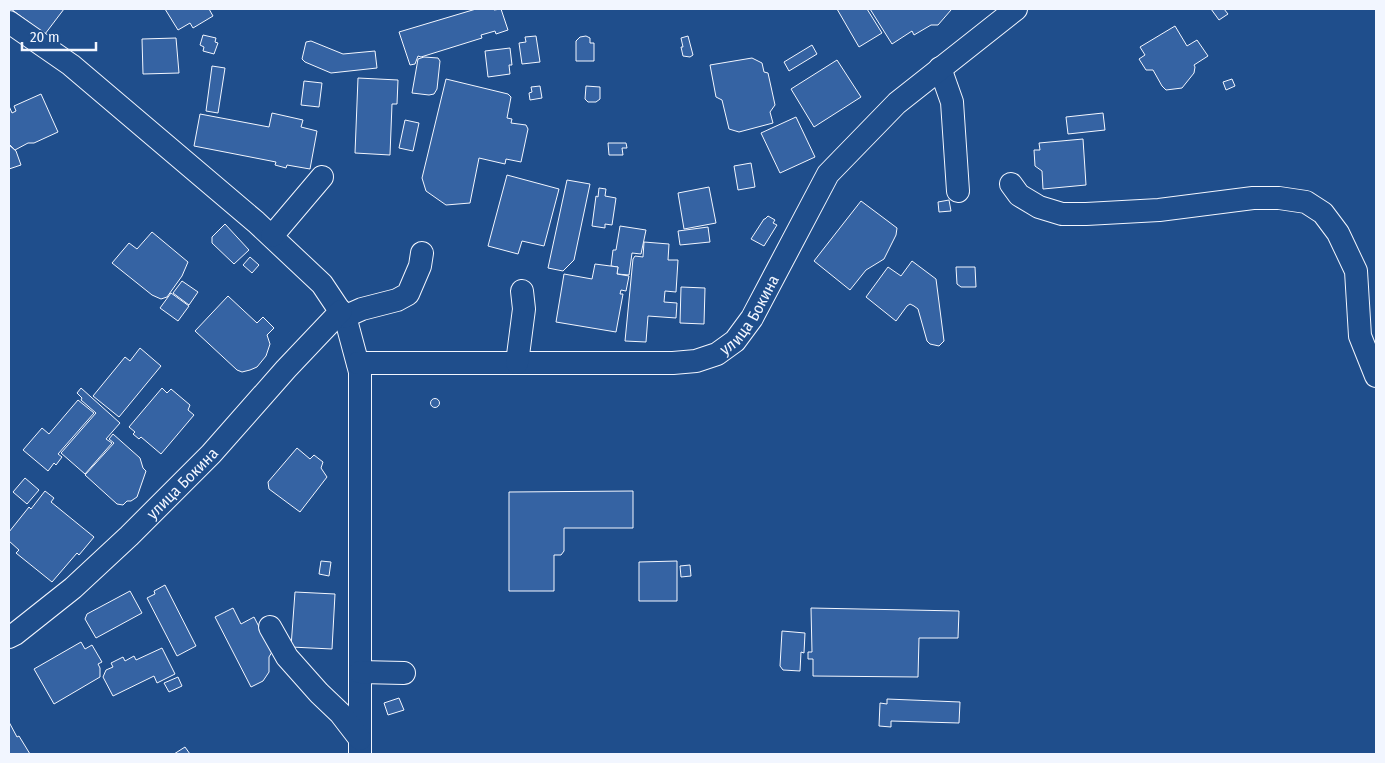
<svg xmlns="http://www.w3.org/2000/svg" width="1385" height="763" viewBox="0 0 1385 763" font-family="'Fira Sans Condensed',sans-serif">
  <style>
    .building { fill: #3563a3; stroke: #f2f6ff }
    .lines { fill: none; stroke-linecap: round; stroke-linejoin: round }
    .street-casing { stroke: #f2f6ff; stroke-width: 24 }
    .street { stroke: #1f4e8c; stroke-width: 22 }
    .labels { text-anchor: middle; dominant-baseline: central; stroke-width: 4; stroke-linejoin: round; paint-order: stroke }
    .street-label { font-size: 16px; fill: #f2f6ff; stroke: #1f4e8c }
  </style>
  <rect width="100%" height="100%" fill="#1f4e8c"/>
  <g class="building">
    <path d="M 11,9 L 64,9 L 45,34 Z"/>
    <path d="M 165,9 L 209,9 L 213,16 L 193,28 L 190,23 L 178,30 Z"/>
    <path d="M 476,9 L 493,9 L 494,10 L 501,9 L 508,30 L 496,34 L 495,31 L 481,35 L 482,38 L 421,57 L 418,56 L 415,64 L 410,65 L 399,32 Z"/>
    <path d="M 837,9 L 867,9 L 882,33 L 859,47 Z"/>
    <path d="M 870,9 L 951,9 L 951,10 L 938,25 L 931,25 L 914,35 L 912,31 L 892,44 Z"/>
    <path d="M 1211,9 L 1224,9 L 1228,14 L 1219,20 Z"/>
    <path d="M 1175,26 L 1187,46 L 1197,40 L 1208,56 L 1194,65 L 1195,67 L 1194,73 L 1182,88 L 1166,90 L 1162,86 L 1153,70 L 1146,70 L 1139,59 L 1145,55 L 1140,47 Z"/>
    <path d="M 203,35 L 216,38 L 215,42 L 218,43 L 214,54 L 203,51 L 204,47 L 200,45 Z"/>
    <path d="M 536,36 L 540,62 L 522,64 L 519,43 L 526,42 L 525,37 Z"/>
    <path d="M 586,36 L 590,38 L 590,43 L 594,43 L 594,61 L 576,61 L 576,41 L 580,37 Z"/>
    <path d="M 688,36 L 693,55 L 690,57 L 683,56 L 681,47 L 683,47 L 681,38 Z"/>
    <path d="M 176,38 L 179,73 L 143,74 L 142,39 Z"/>
    <path d="M 311,41 L 343,54 L 375,51 L 377,68 L 331,73 L 305,62 L 302,59 L 306,42 Z"/>
    <path d="M 812,45 L 817,54 L 789,71 L 784,62 Z"/>
    <path d="M 510,48 L 512,65 L 509,65 L 510,74 L 488,77 L 485,51 Z"/>
    <path d="M 424,57 L 438,58 L 440,61 L 437,89 L 434,94 L 429,95 L 412,93 L 418,59 Z"/>
    <path d="M 752,58 L 762,63 L 764,72 L 768,73 L 775,105 L 770,112 L 773,123 L 739,132 L 729,129 L 722,100 L 716,97 L 710,65 Z"/>
    <path d="M 837,60 L 861,97 L 814,127 L 791,89 Z"/>
    <path d="M 212,66 L 225,68 L 218,113 L 206,111 Z"/>
    <path d="M 358,78 L 398,80 L 397,104 L 392,104 L 390,155 L 355,153 Z"/>
    <path d="M 446,79 L 508,94 L 511,97 L 507,118 L 512,119 L 511,123 L 526,125 L 528,129 L 521,162 L 506,159 L 505,164 L 479,158 L 470,203 L 446,205 L 426,191 L 422,178 Z"/>
    <path d="M 1232,79 L 1235,86 L 1226,90 L 1223,82 Z"/>
    <path d="M 304,81 L 322,83 L 319,107 L 301,105 Z"/>
    <path d="M 540,86 L 542,98 L 530,100 L 529,93 L 532,92 L 531,87 Z"/>
    <path d="M 586,86 L 600,87 L 600,99 L 596,102 L 588,102 L 585,99 Z"/>
    <path d="M 41,94 L 58,132 L 34,143 L 28,143 L 15,150 L 9,144 L 9,106 L 12,113 L 16,111 L 14,106 Z"/>
    <path d="M 272,113 L 303,120 L 301,127 L 317,131 L 310,169 L 287,165 L 286,168 L 275,165 L 276,162 L 194,146 L 200,114 L 269,127 Z"/>
    <path d="M 1103,113 L 1105,130 L 1068,134 L 1066,117 Z"/>
    <path d="M 796,117 L 815,157 L 780,173 L 761,133 Z"/>
    <path d="M 405,120 L 419,123 L 413,151 L 399,148 Z"/>
    <path d="M 1083,139 L 1086,185 L 1043,189 L 1042,171 L 1035,166 L 1034,150 L 1040,150 L 1039,143 Z"/>
    <path d="M 608,143 L 626,143 L 627,148 L 622,148 L 623,155 L 609,155 Z"/>
    <path d="M 9,145 L 16,151 L 21,165 L 9,169 Z"/>
    <path d="M 751,163 L 755,187 L 738,190 L 734,166 Z"/>
    <path d="M 507,175 L 559,189 L 544,246 L 522,241 L 518,254 L 488,246 Z"/>
    <path d="M 567,180 L 590,184 L 574,260 L 563,271 L 548,268 Z"/>
    <path d="M 709,187 L 716,223 L 684,229 L 678,193 Z"/>
    <path d="M 599,188 L 606,189 L 605,196 L 616,198 L 612,225 L 605,224 L 605,228 L 592,226 L 596,196 L 598,197 Z"/>
    <path d="M 949,200 L 951,211 L 939,212 L 938,202 Z"/>
    <path d="M 861,201 L 897,228 L 896,235 L 884,259 L 866,270 L 850,290 L 814,261 Z"/>
    <path d="M 768,216 L 775,220 L 773,223 L 777,225 L 764,246 L 751,239 L 764,219 L 765,219 Z"/>
    <path d="M 225,224 L 249,250 L 234,264 L 212,243 L 212,237 Z"/>
    <path d="M 620,226 L 646,230 L 641,254 L 632,253 L 629,275 L 617,274 L 618,267 L 611,266 L 613,250 L 616,250 Z"/>
    <path d="M 708,227 L 710,242 L 680,245 L 678,231 Z"/>
    <path d="M 152,232 L 188,262 L 182,276 L 167,297 L 161,299 L 152,295 L 112,263 L 129,243 L 137,249 Z"/>
    <path d="M 644,242 L 669,244 L 668,260 L 678,260 L 676,292 L 665,291 L 664,302 L 677,303 L 676,318 L 648,316 L 646,342 L 625,341 L 633,259 L 635,256 L 643,257 Z"/>
    <path d="M 250,257 L 259,265 L 252,273 L 243,265 Z"/>
    <path d="M 912,261 L 936,279 L 944,341 L 939,346 L 930,344 L 927,341 L 918,309 L 914,306 L 910,304 L 907,306 L 896,321 L 866,297 L 888,267 L 901,276 Z"/>
    <path d="M 595,264 L 618,267 L 617,274 L 629,276 L 626,291 L 621,290 L 620,294 L 623,294 L 616,332 L 556,322 L 564,274 L 592,279 Z"/>
    <path d="M 956,267 L 975,267 L 976,287 L 961,287 L 957,284 Z"/>
    <path d="M 182,281 L 198,292 L 189,305 L 173,293 Z"/>
    <path d="M 681,287 L 705,288 L 704,324 L 680,323 Z"/>
    <path d="M 171,293 L 189,306 L 178,321 L 160,308 Z"/>
    <path d="M 228,296 L 257,323 L 263,317 L 274,328 L 267,335 L 270,344 L 266,356 L 257,367 L 250,370 L 242,372 L 237,370 L 195,331 Z"/>
    <path d="M 140,348 L 161,366 L 119,417 L 93,396 L 125,357 L 130,361 Z"/>
    <path d="M 81,388 L 120,423 L 106,439 L 112,443 L 85,474 L 61,453 L 96,413 L 81,400 L 82,398 L 77,393 Z"/>
    <path d="M 162,388 L 167,393 L 171,389 L 190,405 L 188,410 L 194,415 L 161,454 L 141,437 L 139,439 L 133,434 L 135,432 L 129,427 Z"/>
    <circle cx="435" cy="403" r="4.5"/>
    <path d="M 78,400 L 94,413 L 58,454 L 62,457 L 56,465 L 54,463 L 48,471 L 23,450 L 42,428 L 49,434 Z"/>
    <path d="M 113,434 L 140,458 L 143,468 L 146,471 L 137,497 L 131,501 L 127,501 L 123,505 L 117,504 L 85,475 L 114,443 L 109,439 Z"/>
    <path d="M 297,448 L 310,459 L 314,455 L 323,462 L 321,468 L 327,477 L 300,512 L 269,489 L 268,482 Z"/>
    <path d="M 25,478 L 39,490 L 27,504 L 13,492 Z"/>
    <path d="M 45,491 L 54,498 L 51,502 L 94,537 L 79,555 L 77,553 L 52,582 L 16,553 L 19,550 L 9,541 L 9,532 L 29,507 L 31,509 Z"/>
    <path d="M 633,491 L 633,528 L 564,528 L 564,551 L 561,555 L 554,555 L 554,591 L 509,591 L 509,492 Z"/>
    <path d="M 321,561 L 331,562 L 329,576 L 319,574 Z"/>
    <path d="M 677,561 L 677,601 L 639,601 L 639,562 Z"/>
    <path d="M 690,565 L 691,576 L 681,577 L 680,566 Z"/>
    <path d="M 165,585 L 196,646 L 177,656 L 147,598 L 155,594 L 154,591 Z"/>
    <path d="M 130,591 L 142,613 L 96,638 L 85,619 L 87,614 Z"/>
    <path d="M 295,592 L 335,594 L 332,649 L 291,647 Z"/>
    <path d="M 233,608 L 241,624 L 254,617 L 272,652 L 269,657 L 269,672 L 263,681 L 251,687 L 215,617 Z"/>
    <path d="M 811,608 L 959,611 L 958,638 L 919,638 L 918,677 L 813,676 L 813,659 L 808,659 L 808,652 L 812,652 Z"/>
    <path d="M 782,631 L 805,633 L 804,653 L 801,652 L 800,671 L 783,670 L 780,666 Z"/>
    <path d="M 81,642 L 85,649 L 92,645 L 102,662 L 98,664 L 100,668 L 100,677 L 54,704 L 34,669 Z"/>
    <path d="M 162,648 L 175,674 L 157,683 L 154,676 L 113,696 L 103,677 L 106,670 L 113,667 L 111,663 L 123,657 L 125,661 L 134,656 L 136,660 Z"/>
    <path d="M 178,677 L 182,686 L 169,692 L 164,683 Z"/>
    <path d="M 399,698 L 404,710 L 388,715 L 384,703 Z"/>
    <path d="M 887,699 L 960,702 L 959,723 L 891,721 L 891,727 L 879,726 L 880,703 L 887,704 Z"/>
    <path d="M 9,722 L 17,737 L 19,736 L 30,754 L 9,754 Z"/>
    <path d="M 185,747 L 190,754 L 174,754 Z"/>
  </g>
  <g class="lines">
    <g class="street-casing">
      <g id="street">
        <path d="M 9,22 L 71,65 L 256,222 L 322,284 L 346,320 L 360,372 L 360,754"/>
        <path d="M 940,68 L 952,102 L 958,191"/>
        <path d="M 1011,184 L 1019,195 L 1039,207 L 1062,214 L 1086,214 L 1159,210 L 1253,198 L 1279,198 L 1306,202 L 1323,213 L 1338,233 L 1356,271 L 1360,336 L 1376,376"/>
        <path d="M 272,236 L 322,177"/>
        <path d="M 344,317 L 362,309 L 397,300 L 408,294 L 420,266 L 422,253"/>
        <path id="s1" d="M 358,363 L 673,363 L 696,361 L 717,354 L 735,341 L 752,318 L 828,174 L 897,103 L 1016,9"/>
        <path d="M 517,363 L 524,309 L 522,291"/>
        <path d="M 270,627 L 287,657 L 319,693 L 340,713 L 360,739"/>
        <path id="s2" d="M 9,637 L 15,634 L 73,588 L 129,536 L 211,454 L 286,369 L 341,311"/>
        <path d="M 360,672 L 404,673"/>
      </g>
    </g>
    <use href="#street" class="street"/>
  </g>
  <g class="labels">
    <g class="street-label">
      <text stroke="none"><textPath href="#s1" startOffset="412">улица Бокина</textPath></text>
      <text stroke="none"><textPath href="#s2" startOffset="232">улица Бокина</textPath></text>
    </g>
  </g>
  <rect width="1385" height="763" fill="none" stroke="#f2f6ff" stroke-width="20"/>
  <path d="M22 42v8h74v-8" fill="none" stroke="#f2f6ff" stroke-width="2.5"/>
  <text x="30" y="42" font-size="15" fill="#f2f6ff" stroke="#1f4e8c" stroke-width="4" paint-order="stroke">20 m</text>
</svg>
